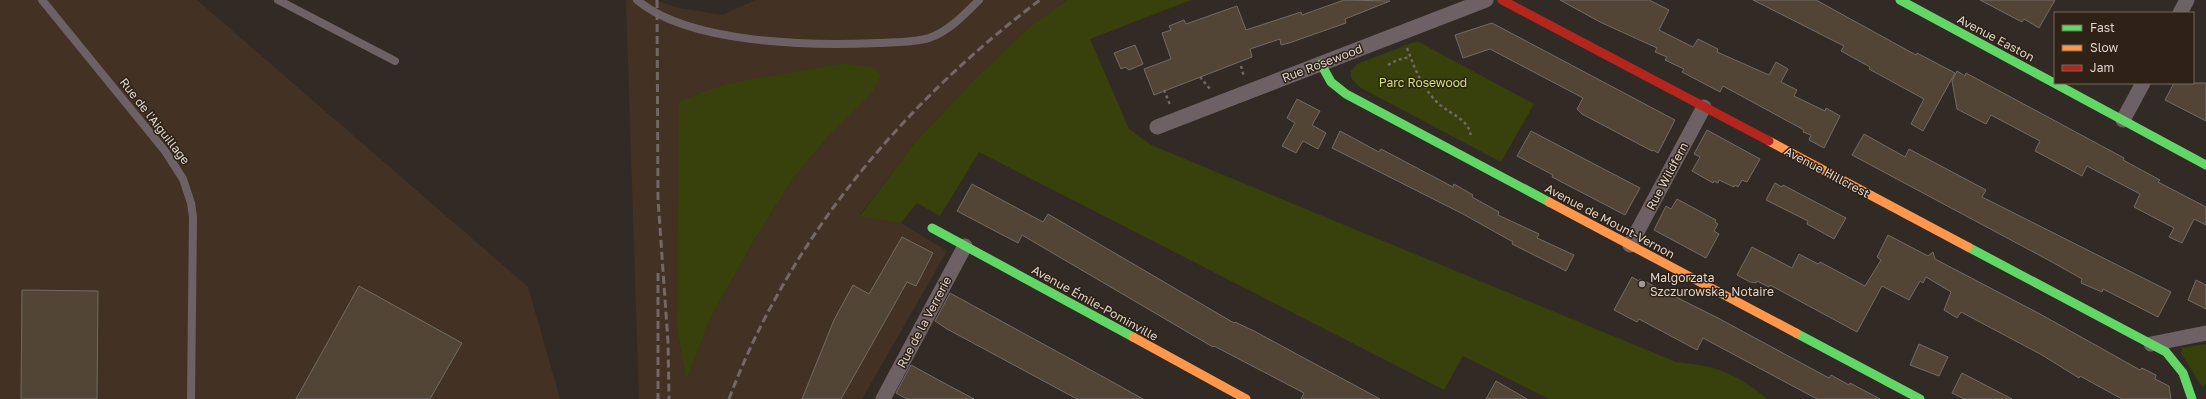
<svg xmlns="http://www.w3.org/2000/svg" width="2206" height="399" viewBox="0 0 2206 399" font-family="'Golos Text',sans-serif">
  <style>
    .built { fill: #433223; fill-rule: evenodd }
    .green { fill: #38400b }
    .building { fill: #524535; stroke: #716b66 }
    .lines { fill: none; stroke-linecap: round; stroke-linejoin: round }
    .path { stroke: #726668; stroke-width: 2.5; stroke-dasharray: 3 3; stroke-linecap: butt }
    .lane { stroke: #6e6166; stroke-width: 8 }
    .street { stroke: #6e6166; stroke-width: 15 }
    .fast { stroke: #63d668; stroke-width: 9 }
    .slow { stroke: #ff974d; stroke-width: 9 }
    .jam { stroke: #b3261e; stroke-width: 9 }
    .rail { stroke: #736768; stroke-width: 3; stroke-dasharray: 8 4; stroke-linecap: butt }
    .poi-dot { fill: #a29a93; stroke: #2e2116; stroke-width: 1.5 }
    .labels { text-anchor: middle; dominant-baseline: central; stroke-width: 3; stroke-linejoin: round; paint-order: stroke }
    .street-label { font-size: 12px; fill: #ded5ce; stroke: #2e2116 }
    .park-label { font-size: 12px; fill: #cae174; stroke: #2e2116 }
    .poi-label { font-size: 12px; fill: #ded5ce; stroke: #2e2116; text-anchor: start }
  </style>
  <rect width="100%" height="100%" fill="#322b25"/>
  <g class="built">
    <path d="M 0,0 L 197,0 L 528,287 L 560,399 L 0,399 Z"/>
    <path d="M 626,0 L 654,0 L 679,8 L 722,15 L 756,0 L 1067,0 L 1029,27 L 972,82 L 915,142 L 860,215 L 901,223 L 947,251 L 862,399 L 639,399 ZM 875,68 L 830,134 L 792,180 L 753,242 L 710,319 L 686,379 L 677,329 Z"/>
  </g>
  <g class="green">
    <path d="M 1067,0 L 1191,0 L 1090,39 L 1129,129 L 1151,145 L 1676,362 C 1717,366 1736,373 1767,399 L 1549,399 L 1463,356 L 1444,390 L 979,152 L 940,216 L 917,203 L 901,223 L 860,216 L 915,142 L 972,82 L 1029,27 Z"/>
    <path d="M 1417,41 L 1534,104 L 1501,162 L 1361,88 L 1351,78 L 1351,71 L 1357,64 Z"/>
    <path d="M 844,63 L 875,68 L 881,75 L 873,91 L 830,134 L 792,180 L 753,242 L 710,319 L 686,380 L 677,329 L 679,101 L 726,84 Z"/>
    <path d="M 2206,344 L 2206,384 L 2202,387 L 2181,353 L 2182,348 Z"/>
  </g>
  <g class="building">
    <path d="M 1344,0 L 1390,1 L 1345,19 L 1346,23 L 1289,43 L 1281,45 L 1280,39 L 1250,49 L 1252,57 L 1154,95 L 1144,69 L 1171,59 L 1162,33 L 1171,30 L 1169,26 L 1184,20 L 1186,24 L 1237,6 L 1246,30 L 1301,12 L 1302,15 Z"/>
    <path d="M 1560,0 L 1649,0 L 1669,10 L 1659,30 L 1693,47 L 1698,39 L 1718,49 L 1717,52 L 1769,75 L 1776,62 L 1788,69 L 1781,82 L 1797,90 L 1794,96 L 1825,111 L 1826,108 L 1840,116 L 1824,148 L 1809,140 L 1811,135 L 1803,132 L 1804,130 L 1723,86 L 1720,92 L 1682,72 L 1684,69 L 1665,60 L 1667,57 L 1655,52 L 1657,48 L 1600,22 Z"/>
    <path d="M 1753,0 L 1816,0 L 1916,55 L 1917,53 L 1955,73 L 1923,131 L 1911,124 L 1924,99 L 1869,69 L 1870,67 L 1841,51 L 1844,46 Z"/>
    <path d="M 1980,0 L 2055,0 L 2039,28 L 2024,19 L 2022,22 Z"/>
    <path d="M 1492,23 L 1675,120 L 1658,153 L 1653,150 L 1652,151 L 1582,114 L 1577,109 L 1583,98 L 1490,49 L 1463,58 L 1455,35 Z"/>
    <path d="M 1135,45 L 1143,64 L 1129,70 L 1125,67 L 1121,69 L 1114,53 Z"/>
    <path d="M 1957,71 L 1965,76 L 1966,73 L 2124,158 L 2123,160 L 2160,180 L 2158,182 L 2206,207 L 2206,225 L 2194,219 L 2182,243 L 2169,237 L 2174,228 L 2134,207 L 2140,194 L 2087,166 L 2082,176 L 2035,151 L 2040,141 L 1991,115 L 1986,124 L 1957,109 L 1952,81 Z"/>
    <path d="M 2174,83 L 2206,83 L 2206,121 L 2165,100 Z"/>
    <path d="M 1297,99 L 1320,111 L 1312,125 L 1326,133 L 1318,149 L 1303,141 L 1296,153 L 1282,146 L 1295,123 L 1287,118 Z"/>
    <path d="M 1707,130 L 1760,159 L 1747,182 L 1742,180 L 1738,187 L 1735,185 L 1734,187 L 1719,180 L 1718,183 L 1714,181 L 1713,183 L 1692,171 L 1700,157 L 1694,154 Z"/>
    <path d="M 1340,131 L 1379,152 L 1381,149 L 1453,187 L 1454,184 L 1473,195 L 1472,197 L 1499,212 L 1498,215 L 1539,234 L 1537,238 L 1574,255 L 1566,271 L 1512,244 L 1513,242 L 1463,214 L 1332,148 Z"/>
    <path d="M 1531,131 L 1640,188 L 1625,215 L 1552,177 L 1553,175 L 1517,156 Z"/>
    <path d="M 1864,134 L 1905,157 L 1909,149 L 1986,190 L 1982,197 L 2171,292 L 2158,317 L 2103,289 L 2102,292 L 2081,283 L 2082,279 L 2052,262 L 1852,155 Z"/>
    <path d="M 1775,183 L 1782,187 L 1783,185 L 1846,218 L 1834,239 L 1807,224 L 1808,221 L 1766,200 Z"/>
    <path d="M 972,184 L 1043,222 L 1048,214 L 1234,323 L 1235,322 L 1254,331 L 1380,399 L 1301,399 L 1304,393 L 1214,346 L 1213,347 L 1022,235 L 1018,243 L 957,211 Z"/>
    <path d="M 1677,199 L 1716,220 L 1715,222 L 1718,224 L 1714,231 L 1719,234 L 1706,258 L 1654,230 L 1666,206 L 1671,209 Z"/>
    <path d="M 1888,235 L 1928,256 L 1933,252 L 1935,259 L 2040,314 L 2140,370 L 2142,368 L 2156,375 L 2155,379 L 2169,386 L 2171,399 L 2122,399 L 2080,376 L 2079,378 L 2042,355 L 1961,312 L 1957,318 L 1944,310 L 1951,292 L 1926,277 L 1923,283 L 1920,281 L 1909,300 L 1882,286 L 1857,332 L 1770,285 L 1769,287 L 1757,281 L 1756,283 L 1750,282 L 1737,275 L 1752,247 L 1792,268 L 1799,254 L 1818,264 L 1820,262 L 1865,286 L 1881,260 L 1877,257 Z"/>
    <path d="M 902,237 L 933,253 L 916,286 L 907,282 L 841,399 L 802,399 L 834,320 L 853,285 L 869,294 Z"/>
    <path d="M 1632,277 L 1639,281 L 1640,279 L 1718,318 L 1829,378 L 1831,375 L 1849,385 L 1850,383 L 1880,399 L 1817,399 L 1703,338 L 1697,350 L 1639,319 L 1637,322 L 1614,310 Z"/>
    <path d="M 2196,280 L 2206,285 L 2206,309 L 2188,300 Z"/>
    <path d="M 359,286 L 462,343 L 430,399 L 296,399 Z"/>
    <path d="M 22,290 L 98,291 L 97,399 L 21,399 Z"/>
    <path d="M 950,293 L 1118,385 L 1143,399 L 1077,399 L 947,329 L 935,321 Z"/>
    <path d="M 1919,344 L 1948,357 L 1939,376 L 1910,365 Z"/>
    <path d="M 911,365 L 944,383 L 974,399 L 907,399 L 896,393 Z"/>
    <path d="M 1962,373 L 2012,399 L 1964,399 L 1952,393 Z"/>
    <path d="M 1496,381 L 1527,399 L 1486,399 Z"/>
  </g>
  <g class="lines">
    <g class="path">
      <path d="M 1407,48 C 1415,69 1422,88 1439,104 C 1451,115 1470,119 1471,138"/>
      <path d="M 1388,65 L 1397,60 L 1410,57"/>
      <path d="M 1241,66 L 1244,77"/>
      <path d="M 1200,77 L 1210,89"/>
      <path d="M 1164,90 L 1170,105"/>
    </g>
    <g class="lane">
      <path d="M 42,0 L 165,151 L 183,179 L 191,203 L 193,217 L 191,399"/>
      <path d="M 278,0 L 395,61"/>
      <path d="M 637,0 C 689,44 811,46 877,43 C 894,42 913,43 929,38 C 949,31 964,15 979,0"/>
    </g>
    <g class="street">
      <path d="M 2180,13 L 2187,0"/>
      <path d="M 2123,120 L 2143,83"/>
      <path d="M 1157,127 L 1486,0"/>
      <path d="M 1630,245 L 1704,107"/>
      <path d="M 2151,344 L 2206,333"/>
      <path d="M 883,399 L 965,246"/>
    </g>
    <g class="fast">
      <path d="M 1900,0 L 2206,165"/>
      <path d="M 1321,64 L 1331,82 L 1346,94 L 1549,202"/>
      <path d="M 932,228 L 1133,337"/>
      <path d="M 1968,247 L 2166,352 L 2183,373 L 2192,399"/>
      <path d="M 1796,333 L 1920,399"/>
    </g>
    <g class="slow">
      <path d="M 1769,141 L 1968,247"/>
      <path d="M 1549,202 L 1796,333"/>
      <path d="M 1133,337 L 1246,399"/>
    </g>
    <path class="jam" d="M 1502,0 L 1769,141"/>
    <g class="rail">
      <path d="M 657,0 L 658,199 L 668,342 L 669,399"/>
      <path d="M 658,273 L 658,399"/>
      <path d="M 729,399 C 789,239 904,102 1040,0"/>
    </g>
  </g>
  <circle class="poi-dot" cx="1642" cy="284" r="4"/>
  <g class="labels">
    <g class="street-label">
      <text transform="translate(1996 38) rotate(28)">Avenue Easton</text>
      <text transform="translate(1322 63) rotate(-21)">Rue Rosewood</text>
      <text transform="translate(155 121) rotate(52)">Rue de l'Aiguillage</text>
      <text transform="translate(1827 172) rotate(28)">Avenue Hillcrest</text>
      <text transform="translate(1667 176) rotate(-62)">Rue Wildfern</text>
      <text transform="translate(1610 221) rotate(28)">Avenue de Mount-Vernon</text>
      <text transform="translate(1095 303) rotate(29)">Avenue Émile-Pominville</text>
      <text transform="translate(924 322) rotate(-62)">Rue de la Verrerie</text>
    </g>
    <g class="park-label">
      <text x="1423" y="82">Parc Rosewood</text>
    </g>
    <g class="poi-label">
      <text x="1650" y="277">Malgorzata<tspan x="1650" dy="14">Szczurowska, Notaire</tspan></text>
    </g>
  </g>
  <rect x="2054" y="12" width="140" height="72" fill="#2e2116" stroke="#746960"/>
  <rect x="2062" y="25" width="20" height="6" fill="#63d668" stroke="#746960"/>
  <text x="2090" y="32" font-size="12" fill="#ded5ce">Fast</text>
  <rect x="2062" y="45" width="20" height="6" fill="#ff974d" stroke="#746960"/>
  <text x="2090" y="52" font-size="12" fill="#ded5ce">Slow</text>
  <rect x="2062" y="65" width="20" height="6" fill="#b3261e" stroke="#746960"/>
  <text x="2090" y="72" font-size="12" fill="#ded5ce">Jam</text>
</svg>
